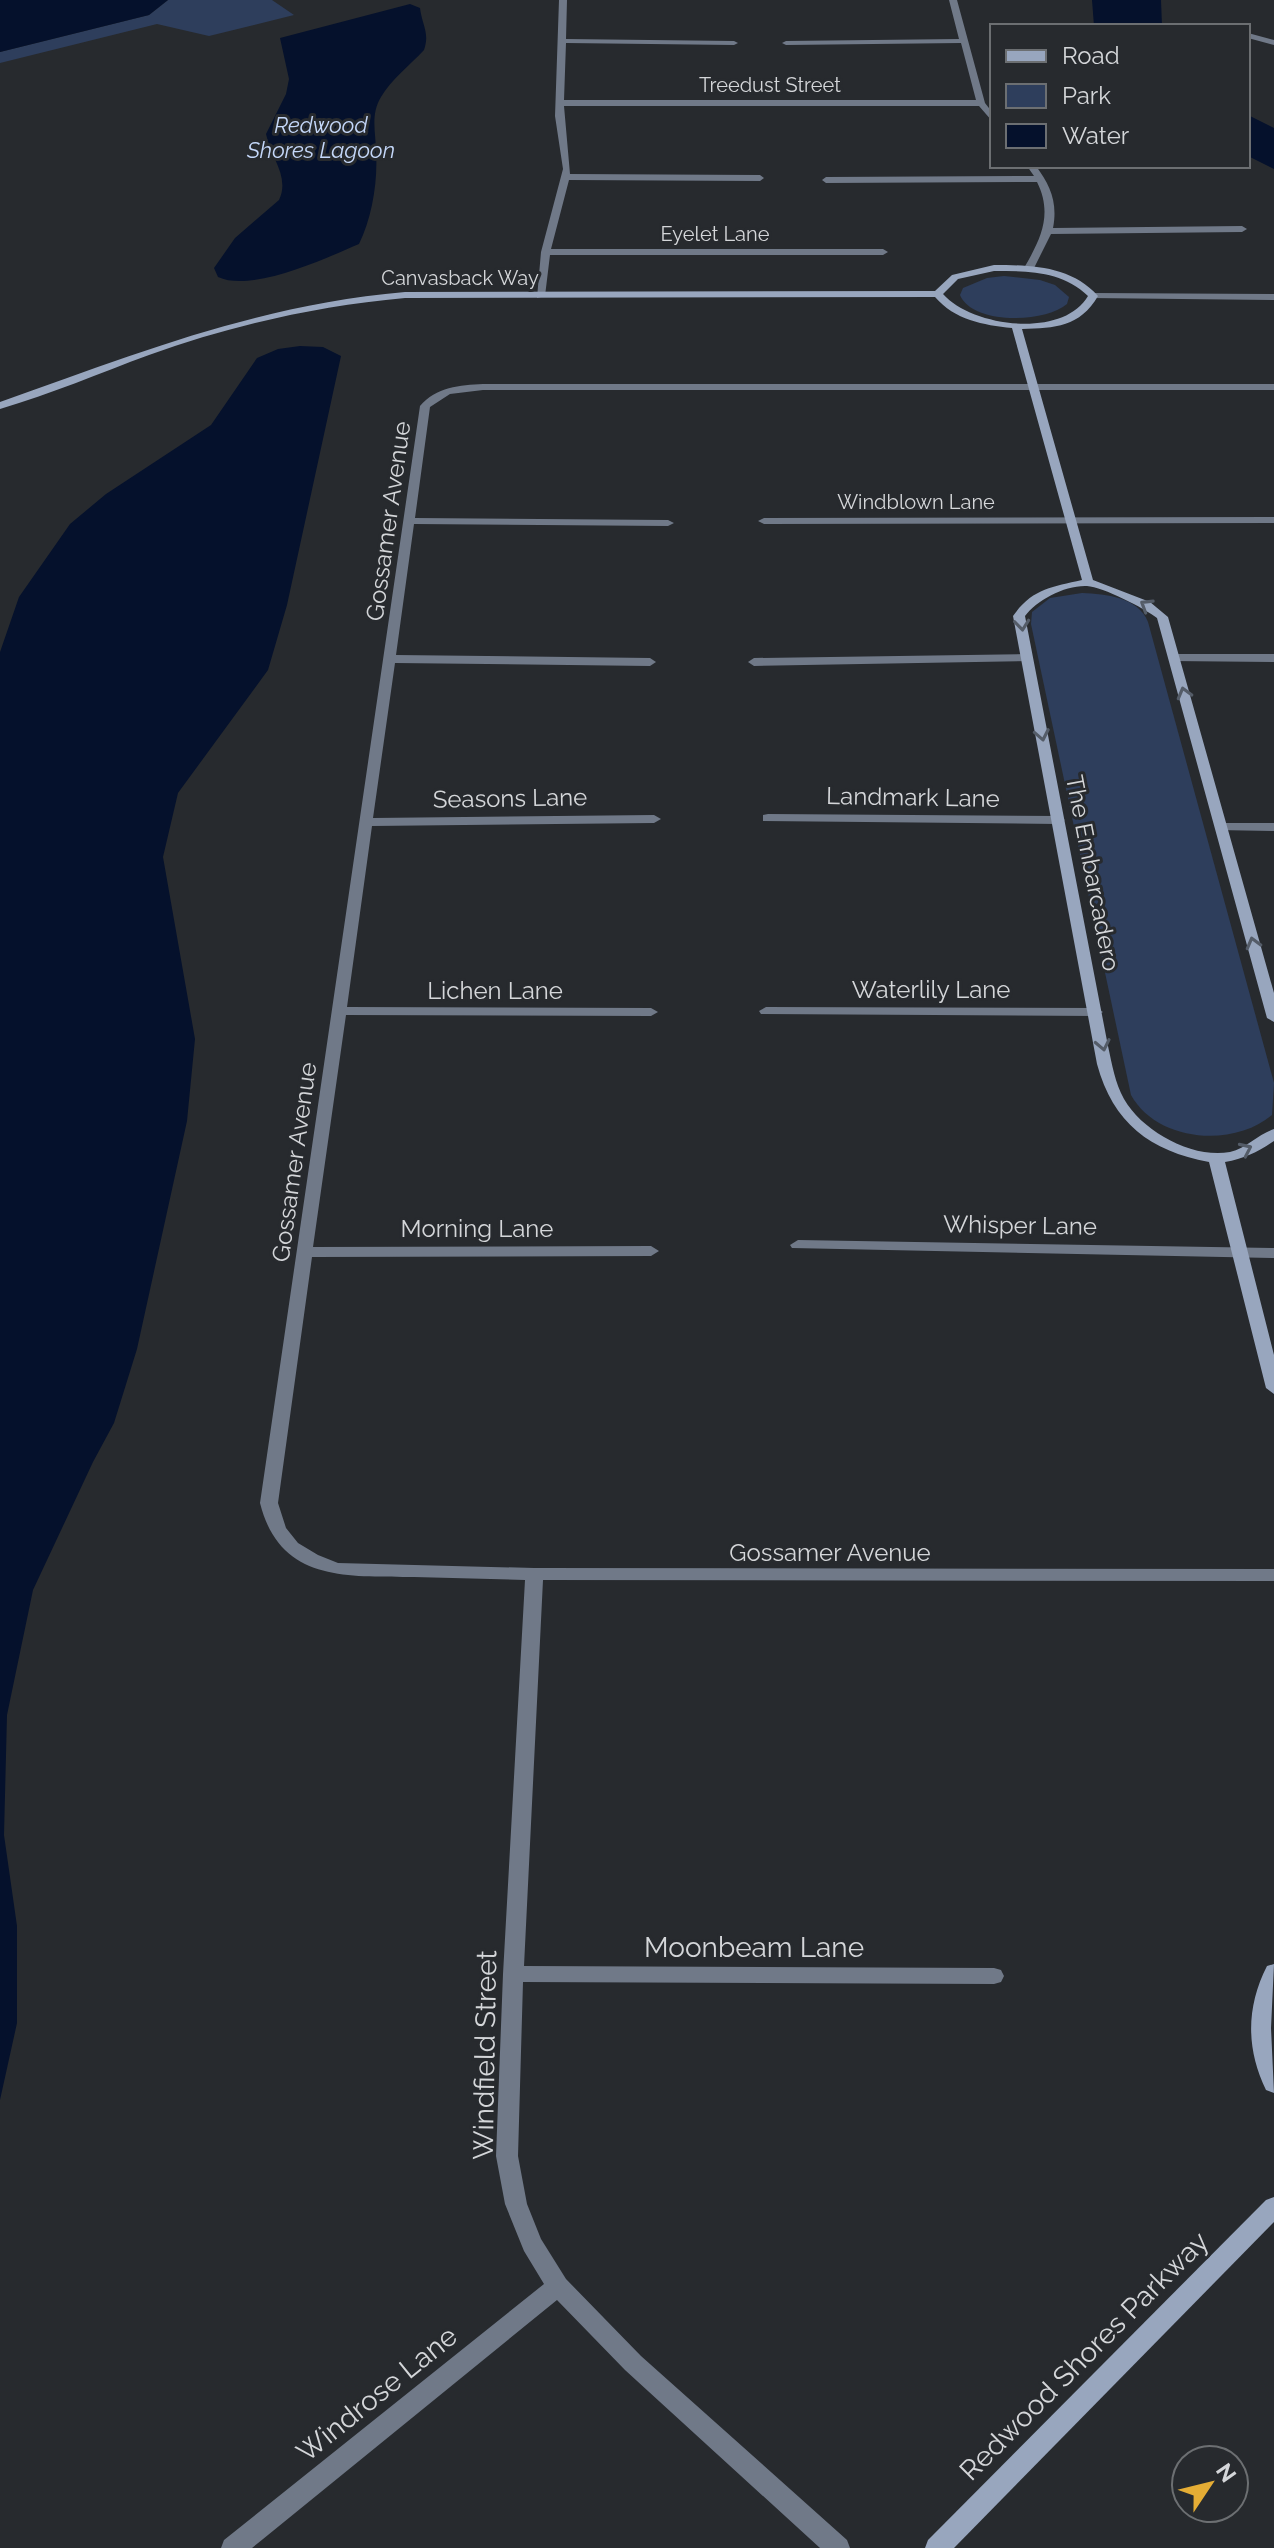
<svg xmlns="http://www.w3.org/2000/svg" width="1274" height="2548" viewBox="0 0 1274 2548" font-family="Raleway,sans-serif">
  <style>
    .green { fill: #2e3e5c }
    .water { fill: #05112c }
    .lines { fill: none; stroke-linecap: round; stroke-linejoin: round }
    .street { fill: #707988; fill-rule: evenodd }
    .secondary { fill: #98a6be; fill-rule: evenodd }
    .oneway { stroke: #545c68 }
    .labels { text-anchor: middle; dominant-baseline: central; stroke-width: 6; stroke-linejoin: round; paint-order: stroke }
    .far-street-label { font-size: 20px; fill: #d4d6d9; stroke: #272a2e }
    .far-water-label { font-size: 22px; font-style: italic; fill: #c5d8fa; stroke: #272a2e }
    .street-label { font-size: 24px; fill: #d4d6d9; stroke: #272a2e }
    .near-street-label { font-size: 28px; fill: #d4d6d9; stroke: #272a2e }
  </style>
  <rect width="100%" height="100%" fill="#272a2e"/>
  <g class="green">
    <path d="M 168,0 L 272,0 L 294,15 L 209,36 L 157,24 L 0,63 L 0,52 L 149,15 Z"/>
    <path d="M 1004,276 L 1040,280 L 1055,285 L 1069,297 L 1067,304 C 1045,323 972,325 960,295 L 963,288 L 987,278 Z"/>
    <path d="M 1082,593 C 1106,594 1138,597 1148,622 L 1274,1083 L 1272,1115 C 1233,1148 1157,1142 1131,1095 L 1031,624 L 1032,612 L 1050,598 Z"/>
  </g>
  <g class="water">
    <path d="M 0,0 L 168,0 L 149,15 L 0,52 Z"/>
    <path d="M 1092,0 L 1161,0 L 1162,26 L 1094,26 Z"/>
    <path d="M 410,4 L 420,8 C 422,25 430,33 424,50 C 410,65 391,80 381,97 C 370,115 376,133 376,152 C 378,181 372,218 359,244 C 326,258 252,293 218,277 L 214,268 L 235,238 L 279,200 C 290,177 271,158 266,134 L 286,94 L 289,79 L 280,38 Z"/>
    <path d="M 1248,115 L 1274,128 L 1274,169 L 1248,156 Z"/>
    <path d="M 300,346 L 323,347 L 341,356 L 287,605 L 268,670 L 178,793 L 163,857 L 195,1039 L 187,1121 L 137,1349 L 114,1423 L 93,1462 L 33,1590 L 7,1715 L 4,1835 L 17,1926 L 17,2023 L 0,2100 L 0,652 L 19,597 L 70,524 L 106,494 L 211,425 L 257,358 L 278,349 Z"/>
  </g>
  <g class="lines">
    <g class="street">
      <path d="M 559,0 L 567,0 L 566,39 L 734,41 L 738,43 L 734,45 L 566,43 L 564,100 L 976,100 L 961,43 L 786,45 L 782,43 L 786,41 L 959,39 L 949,0 L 957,0 L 985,103 L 992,112 L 992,121 L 979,106 L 564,106 L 570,174 L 760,175 L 764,178 L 760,181 L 569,180 L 551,249 L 883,249 L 888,252 L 883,255 L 550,255 L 545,296 L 537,298 L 541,252 L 563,169 L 555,116 Z"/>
      <path d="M 1248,33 L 1274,40 L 1274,45 L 1248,38 Z"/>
      <path d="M 1027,166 L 1036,166 C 1050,185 1058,202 1053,228 L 1242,226 L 1247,229 L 1242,232 L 1051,234 L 1034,268 L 1029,271 L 1024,268 C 1041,239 1053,214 1037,182 L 826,183 L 822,180 L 826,177 L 1034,176 Z"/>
      <path d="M 1093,293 L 1274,294 L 1274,300 L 1090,298 L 1090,294 Z"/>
      <path d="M 483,384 L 1274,384 L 1274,390 L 483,390 L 450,394 L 430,407 L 415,518 L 668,520 L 674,523 L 668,526 L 414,524 L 396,655 L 650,658 L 656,662 L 650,666 L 395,663 L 373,818 L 654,815 L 661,819 L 654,823 L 372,826 L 347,1007 L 651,1008 L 658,1012 L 651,1016 L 346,1015 L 313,1247 L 651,1246 L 659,1251 L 651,1256 L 312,1257 L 278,1503 L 286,1528 L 298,1543 L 318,1555 L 338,1563 L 534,1568 L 1274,1569 L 1274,1581 L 543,1580 L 524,1966 L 994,1968 L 1001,1970 L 1004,1976 L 1001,1982 L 994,1984 L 523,1982 L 518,2156 L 527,2204 L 541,2239 L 566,2279 L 641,2356 L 847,2540 L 850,2548 L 820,2548 L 625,2370 L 557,2300 L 252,2548 L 221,2548 L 224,2540 L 544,2284 L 524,2251 L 505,2204 L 496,2156 L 503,1974 L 525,1580 C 488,1579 451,1578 414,1577 C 348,1576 280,1583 260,1503 L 420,406 C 436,387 460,385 483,384 Z"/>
      <path d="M 1274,517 L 1274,523 L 764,524 L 758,521 L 764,518 Z"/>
      <path d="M 1027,654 L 1033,658 L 1031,661 L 754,666 L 748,662 L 754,658 Z"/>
      <path d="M 1175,654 L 1274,654 L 1274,662 L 1171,661 L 1169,658 Z"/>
      <path d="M 768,814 L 1058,816 L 1065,820 L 1058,824 L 763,821 L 763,815 Z"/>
      <path d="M 1222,823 L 1274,823 L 1274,831 L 1217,830 L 1215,827 Z"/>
      <path d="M 766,1007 L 1096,1008 L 1103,1012 L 1096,1016 L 761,1014 L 759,1011 Z"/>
      <path d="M 798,1240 L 1274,1248 L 1274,1258 L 792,1248 L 790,1245 Z"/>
    </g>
    <g class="secondary">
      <path d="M 994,265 C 1032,265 1071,266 1098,296 C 1080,327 1055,328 1022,329 L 1093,580 L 1150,602 L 1168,617 L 1274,993 L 1274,1022 L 1267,1018 L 1157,618 C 1144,608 1103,587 1087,586 C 1065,585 1037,600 1025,616 L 1108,1046 C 1112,1064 1115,1083 1124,1099 C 1143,1132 1193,1159 1230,1152 C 1247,1148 1258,1134 1274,1129 L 1274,1141 C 1258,1152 1244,1159 1225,1162 L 1274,1355 L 1274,1394 L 1266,1388 L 1209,1162 C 1150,1151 1113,1123 1097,1064 L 1013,616 C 1032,589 1051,587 1082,580 L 1012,328 C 983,325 955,320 935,297 L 405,298 C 317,306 233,325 149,355 C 100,373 51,394 0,409 L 0,402 C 137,353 258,305 405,292 L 935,291 L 952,275 ZM 994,271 C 1028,271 1062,271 1088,296 C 1063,339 972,327 943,294 L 958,279 Z"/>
      <path d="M 1274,1964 L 1271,2028 L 1274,2093 L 1266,2090 C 1246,2049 1246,2007 1267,1966 Z"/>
      <path d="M 1274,2197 L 1274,2222 L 954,2548 L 925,2548 L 928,2540 L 1266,2200 Z"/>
    </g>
  </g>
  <defs><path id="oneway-chevron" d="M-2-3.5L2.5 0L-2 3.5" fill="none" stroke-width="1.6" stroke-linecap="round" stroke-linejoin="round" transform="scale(2)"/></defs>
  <g class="oneway">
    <use href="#oneway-chevron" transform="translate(1146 605) rotate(-148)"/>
    <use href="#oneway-chevron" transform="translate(1022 625) rotate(84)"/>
    <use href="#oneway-chevron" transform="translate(1184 693) rotate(-105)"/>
    <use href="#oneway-chevron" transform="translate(1042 735) rotate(79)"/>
    <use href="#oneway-chevron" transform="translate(1253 943) rotate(-105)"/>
    <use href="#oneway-chevron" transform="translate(1103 1045) rotate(78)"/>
    <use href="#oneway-chevron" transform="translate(1246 1149) rotate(-25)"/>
  </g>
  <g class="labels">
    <g class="far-street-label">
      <text x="770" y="85">Treedust Street</text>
      <text x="715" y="234">Eyelet Lane</text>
      <text x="460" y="278">Canvasback Way</text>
      <text x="916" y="502">Windblown Lane</text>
    </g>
    <g class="far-water-label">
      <text x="321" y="125">Redwood<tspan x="321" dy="25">Shores Lagoon</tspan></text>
    </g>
    <g class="street-label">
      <text transform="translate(388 521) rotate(-82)">Gossamer Avenue</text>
      <text transform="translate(913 797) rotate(1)">Landmark Lane</text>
      <text transform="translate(510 798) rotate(-1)">Seasons Lane</text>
      <text transform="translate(1093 873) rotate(79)">The Embarcadero</text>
      <text x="931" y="989">Waterlily Lane</text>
      <text x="495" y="990">Lichen Lane</text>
      <text transform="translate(294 1162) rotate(-82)">Gossamer Avenue</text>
      <text transform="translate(1020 1225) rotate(1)">Whisper Lane</text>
      <text x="477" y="1228">Morning Lane</text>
      <text x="830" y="1552">Gossamer Avenue</text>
    </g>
    <g class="near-street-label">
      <text x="754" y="1947">Moonbeam Lane</text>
      <text transform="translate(485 2055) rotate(-89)">Windfield Street</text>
      <text transform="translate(1084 2356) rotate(-45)">Redwood Shores Parkway</text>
      <text transform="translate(377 2394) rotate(-39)">Windrose Lane</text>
    </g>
  </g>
  <rect x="990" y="24" width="260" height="144" fill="#272a2e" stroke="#6c6f72" stroke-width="2"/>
  <rect x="1006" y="50" width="40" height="12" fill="#98a6be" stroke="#6c6f72" stroke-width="2"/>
  <text x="1062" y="64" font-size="24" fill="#d4d6d9">Road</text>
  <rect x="1006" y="84" width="40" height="24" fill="#2e3e5c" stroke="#6c6f72" stroke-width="2"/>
  <text x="1062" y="104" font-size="24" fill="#d4d6d9">Park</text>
  <rect x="1006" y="124" width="40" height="24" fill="#05112c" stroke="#6c6f72" stroke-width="2"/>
  <text x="1062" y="144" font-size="24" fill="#d4d6d9">Water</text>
  <g transform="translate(1210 2484) rotate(55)"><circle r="38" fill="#272a2e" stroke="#6c6f72" stroke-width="2"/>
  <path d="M0-6L14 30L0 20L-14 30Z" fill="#e5ad35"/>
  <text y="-12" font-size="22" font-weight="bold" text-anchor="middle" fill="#d4d6d9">N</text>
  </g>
</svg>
